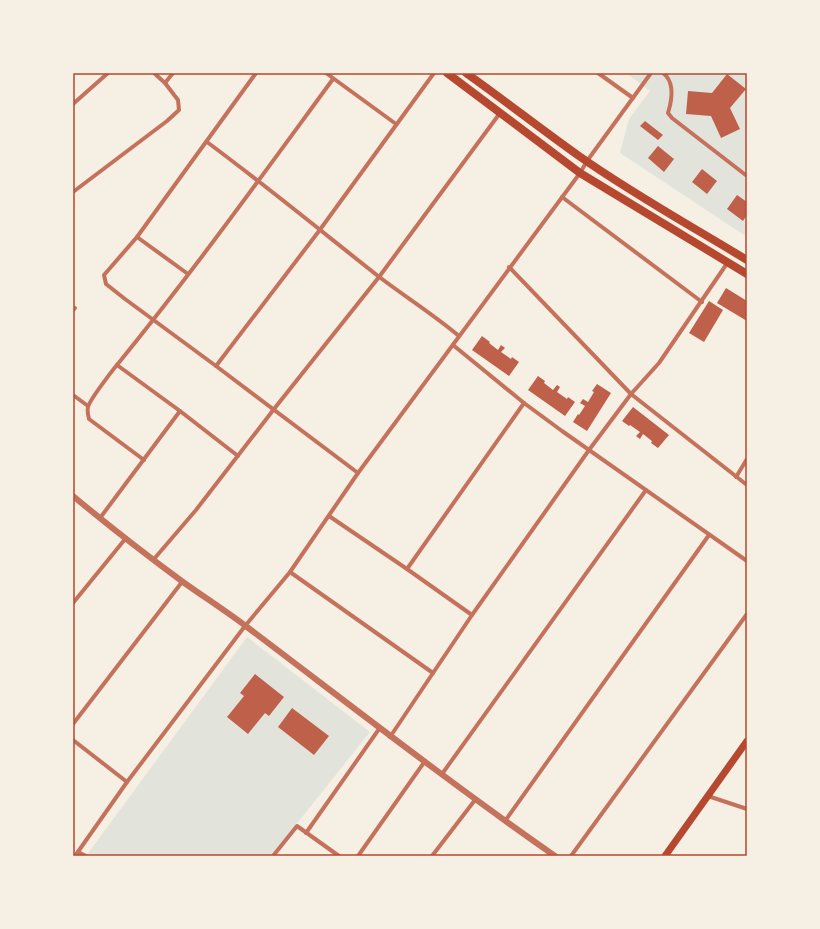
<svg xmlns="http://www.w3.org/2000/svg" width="820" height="929" viewBox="0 0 820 929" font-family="Quicksand,sans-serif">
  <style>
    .green { fill: #e2e4dc }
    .building { fill: #bf614a }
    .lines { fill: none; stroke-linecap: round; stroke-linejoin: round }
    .minor { stroke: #c5725c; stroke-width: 4 }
    .tertiary { stroke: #c5725c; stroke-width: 6 }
    .secondary { stroke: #b5482f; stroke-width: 7 }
    .primary { stroke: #b5482f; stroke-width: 8 }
    .neatline { fill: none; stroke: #b5482f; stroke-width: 1.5 }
  </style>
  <rect width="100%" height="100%" fill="#f6efe4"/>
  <g class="green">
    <path d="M 626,73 L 747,73 L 747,237 L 620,153 L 629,119 L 650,91 Z"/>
    <path d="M 247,637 L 370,732 L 271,856 L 86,856 Z"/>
  </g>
  <g class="building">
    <path d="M 727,74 L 746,89 L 730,108 L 740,129 L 721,138 L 711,116 L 686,114 L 688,91 L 712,93 Z"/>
    <path d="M 645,121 L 663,135 L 658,140 L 640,126 Z"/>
    <path d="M 658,146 L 674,159 L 664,172 L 648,158 Z"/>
    <path d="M 702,169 L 717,181 L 707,194 L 692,182 Z"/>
    <path d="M 737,195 L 747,202 L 747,215 L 743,221 L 727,209 Z"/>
    <path d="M 726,288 L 747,301 L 747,321 L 717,303 Z"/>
    <path d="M 709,301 L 723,310 L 704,342 L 689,333 Z"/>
    <path d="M 482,336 L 490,342 L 489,343 L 498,350 L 501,345 L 505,348 L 501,352 L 511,359 L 512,357 L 519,362 L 509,376 L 472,350 Z"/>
    <path d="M 538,376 L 545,381 L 544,383 L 553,390 L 557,385 L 560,387 L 557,392 L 567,399 L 568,397 L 575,402 L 565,416 L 528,390 Z"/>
    <path d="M 597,384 L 611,393 L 587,431 L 573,422 L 578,414 L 579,415 L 585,406 L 580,403 L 583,399 L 588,402 L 594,392 L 592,391 Z"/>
    <path d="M 633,407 L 669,435 L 658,448 L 651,443 L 652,441 L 643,434 L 640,439 L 636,436 L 640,432 L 630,425 L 629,426 L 622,421 Z"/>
    <path d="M 255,674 L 284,697 L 269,716 L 265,713 L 248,734 L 227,717 L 244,696 L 240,693 Z"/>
    <path d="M 292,708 L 329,736 L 314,755 L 278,727 Z"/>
  </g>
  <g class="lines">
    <g class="minor">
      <path d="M 256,73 L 137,237 L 104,275 L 106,284 L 125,299 L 216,366 L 358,473"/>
      <path d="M 326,73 L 396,124"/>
      <path d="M 598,73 L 633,98"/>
      <path d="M 663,73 C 675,82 672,100 668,113 L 672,118 L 747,176"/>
      <path d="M 165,83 L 173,73"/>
      <path d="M 73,104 L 108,73"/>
      <path d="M 207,142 C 265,185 321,231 378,276 C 404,296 433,314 459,336"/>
      <path d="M 73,192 L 167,121 L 179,110 L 178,100 L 165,83 L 154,73"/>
      <path d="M 562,197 L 702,302"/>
      <path d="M 137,237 L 188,274"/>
      <path d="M 509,267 L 631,394 L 747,485"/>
      <path d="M 73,310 L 75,308"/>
      <path d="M 453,345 L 524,403 L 562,431 L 747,561"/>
      <path d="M 117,365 L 180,411 L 238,456"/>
      <path d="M 216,366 L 319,231 L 434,73"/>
      <path d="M 73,395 L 88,406"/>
      <path d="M 144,460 L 89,419 C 88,415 87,411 88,407 C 90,399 115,367 121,360 C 195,269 264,173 333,79"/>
      <path d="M 736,477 L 747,459"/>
      <path d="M 329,516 L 407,569 L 472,615"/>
      <path d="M 100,518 L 180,411"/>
      <path d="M 154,559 L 196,510 L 274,409 L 379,277 L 500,113"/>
      <path d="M 407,569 L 524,403"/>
      <path d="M 290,572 L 433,673"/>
      <path d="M 73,603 L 126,538"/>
      <path d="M 73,724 L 182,582"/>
      <path d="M 390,737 L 472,615 L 589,450 L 631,394 L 659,363 L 728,262"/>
      <path d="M 73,740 L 127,782"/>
      <path d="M 442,774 L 646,490"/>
      <path d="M 708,796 L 747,809"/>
      <path d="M 505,821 L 709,535"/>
      <path d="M 306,833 L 379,729"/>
      <path d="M 78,852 L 86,856"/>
      <path d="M 75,856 L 127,782 L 245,626 L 290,572 L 358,473 L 580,173 L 587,161 L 651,73"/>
      <path d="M 273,856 L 297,826 L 339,856"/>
      <path d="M 358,856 L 425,761"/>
      <path d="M 432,856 L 475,800"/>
      <path d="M 571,856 L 747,614"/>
    </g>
    <path class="tertiary" d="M 73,496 C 109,526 145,554 183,582 C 204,597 226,611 247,627 C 349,704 450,783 555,856"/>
    <path class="secondary" d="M 665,856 L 747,741"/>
    <g class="primary">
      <path d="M 447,73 L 580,173 L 747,274"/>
      <path d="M 466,73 C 504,100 541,129 579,156 C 633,194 691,226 747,260"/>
    </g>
  </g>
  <rect width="820" height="929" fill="none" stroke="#f6efe4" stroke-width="148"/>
  <rect x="74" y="74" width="672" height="781" class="neatline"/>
</svg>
